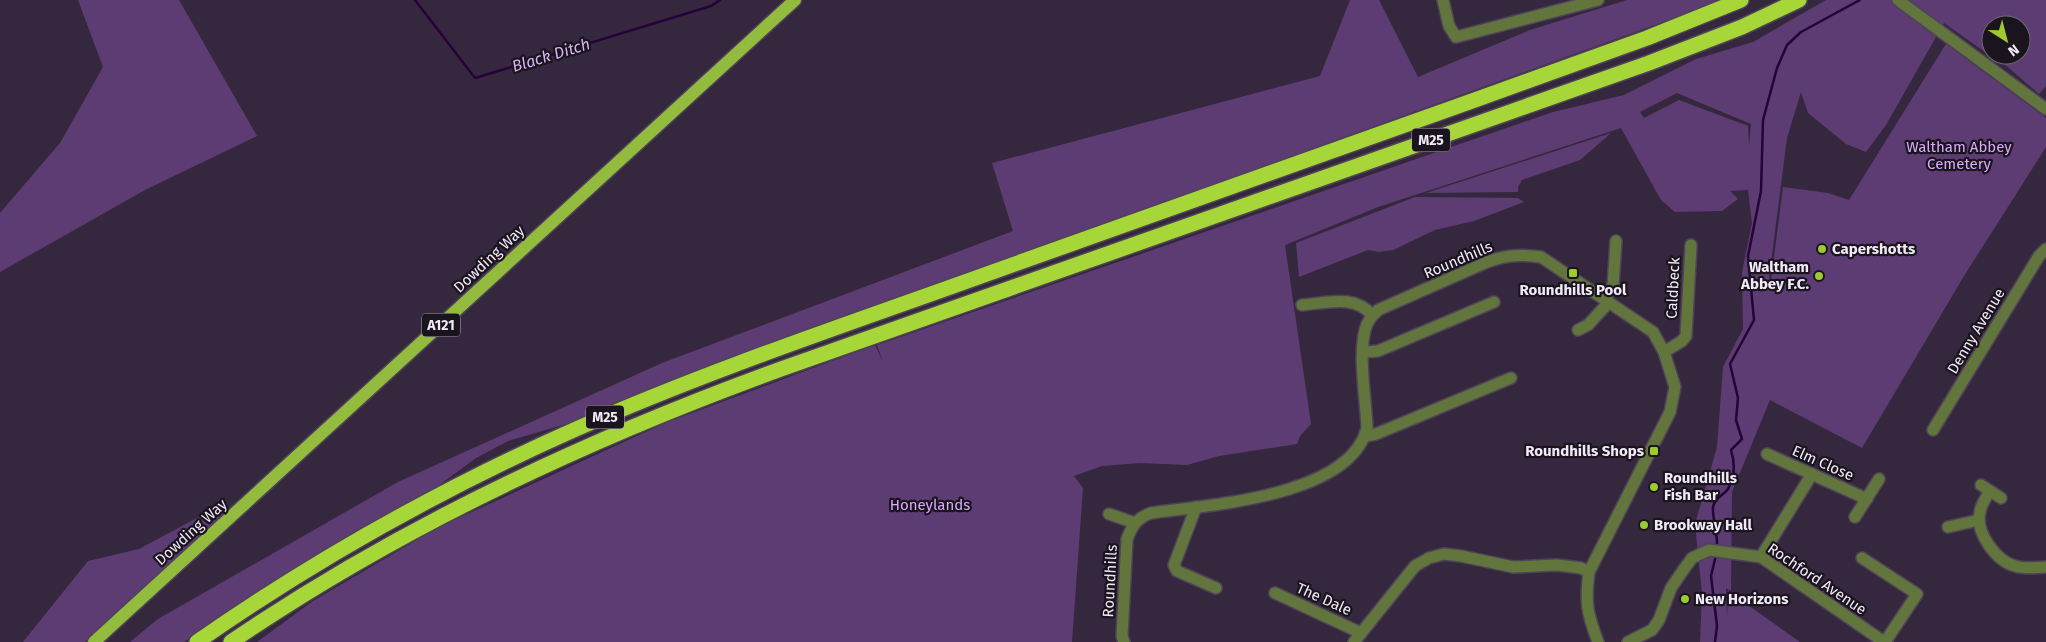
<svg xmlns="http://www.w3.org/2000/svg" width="2046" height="642" viewBox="0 0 2046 642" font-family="'Fira Sans',sans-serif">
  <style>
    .green { fill: #5d3c74; fill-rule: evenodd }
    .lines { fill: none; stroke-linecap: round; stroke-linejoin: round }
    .stream { stroke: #260239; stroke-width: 2.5 }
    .minor-casing { stroke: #4f4358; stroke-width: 14 }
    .major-casing { stroke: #4f4358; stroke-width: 15 }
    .highway-casing { stroke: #4f4358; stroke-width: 18 }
    .minor { stroke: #61753d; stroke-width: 11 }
    .major { stroke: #93bb3d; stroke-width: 12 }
    .highway { stroke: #a6d637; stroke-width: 15 }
    .poi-dot { fill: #9cca31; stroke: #1a141e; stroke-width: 2 }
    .labels { text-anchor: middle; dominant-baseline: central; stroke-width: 4.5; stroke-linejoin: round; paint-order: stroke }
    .shield { fill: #1a141e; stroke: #b0a9b6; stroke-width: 1 }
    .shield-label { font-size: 14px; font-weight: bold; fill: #f1e9f7 }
    .park-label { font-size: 15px; fill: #daaafd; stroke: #1a141e }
    .poi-label { font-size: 15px; font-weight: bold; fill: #f1e9f7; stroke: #1a141e; text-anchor: start }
    .street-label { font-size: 15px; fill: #f1e9f7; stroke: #1a141e }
    .water-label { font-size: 16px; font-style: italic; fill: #d7b4f2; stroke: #1a141e }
  </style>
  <rect width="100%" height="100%" fill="#35283e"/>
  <g class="green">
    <path d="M 78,0 L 179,0 L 257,136 L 145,190 L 0,272 L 0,213 L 60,143 L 103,67 Z"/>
    <path d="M 1350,0 L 1379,0 L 1418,77 L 1530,30 L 1627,0 L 1724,0 L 670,381 L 573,422 L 508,441 L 476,458 L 438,486 L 286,576 L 184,642 L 130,642 L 158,619 L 398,482 L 662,363 L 1013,231 L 992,163 L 1320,76 Z"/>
    <path d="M 1826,0 L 2046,0 L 2046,86 L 2039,94 L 1994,55 L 2021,55 L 2021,25 L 1991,25 L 1991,53 L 1985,52 L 1944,23 L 1886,125 L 1866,152 L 1846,144 L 1808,113 L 1801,92 L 1787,138 L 1769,278 L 1771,281 L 1783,187 L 1828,193 L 1849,200 L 1946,44 L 2046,118 L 2046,147 L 1964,276 L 1862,448 L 1770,400 L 1732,492 L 1731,591 L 1726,588 L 1727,619 L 1728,591 L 1800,642 L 1700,642 L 1702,593 L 1695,524 L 1717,447 L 1723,367 L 1743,329 L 1742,272 L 1752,223 L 1748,190 L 1730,191 L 1738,199 L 1722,211 L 1675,212 L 1661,200 L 1621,128 L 1378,207 L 1285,245 L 1311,424 L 1300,436 L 1297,444 L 1219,456 L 1187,465 L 1140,463 L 1102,466 L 1074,476 L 1083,488 L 1072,642 L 257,642 L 313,601 L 437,528 L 665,423 L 875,345 L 883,362 L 877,345 L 1553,112 L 1624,95 L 1696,59 L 1753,42 ZM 1677,93 L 1751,124 L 1749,146 L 1748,126 L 1679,100 L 1644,118 L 1640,112 Z"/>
    <path d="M 1611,133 L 1580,160 L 1522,180 L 1518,187 L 1518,192 L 1426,193 Z"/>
    <path d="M 1415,197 L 1518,198 L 1524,202 L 1474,221 L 1435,230 L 1393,250 L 1379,252 L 1368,250 L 1299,277 L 1296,243 Z"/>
    <path d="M 225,503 L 229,512 L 85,642 L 23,642 L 88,561 L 139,549 Z"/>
  </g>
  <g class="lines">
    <g class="stream">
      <path d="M 415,0 L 475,78 L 711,6 L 720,0"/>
      <path d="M 1717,547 C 1718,535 1712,516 1713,507 C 1715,497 1723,496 1728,489 C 1735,477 1735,463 1731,450 L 1742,439 L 1736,420 L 1738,398 L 1730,364 L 1754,320 L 1748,256 L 1761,191 L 1763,120 L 1777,68 L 1787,45 L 1801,32 L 1860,0"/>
      <path d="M 1715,642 L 1717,626 L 1711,576 L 1716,555"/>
    </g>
    <g class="minor-casing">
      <g id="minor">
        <path d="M 1443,0 L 1449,26 L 1456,37 L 1598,0"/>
        <path d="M 1898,0 L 2046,109"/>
        <path d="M 1604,298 L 1613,286 L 1616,241"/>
        <path d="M 1302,305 C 1327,303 1354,294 1372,315"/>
        <path d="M 1578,330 L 1588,325 L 1609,302"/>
        <path d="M 1363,352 L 1378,351 L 1494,302"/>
        <path d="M 1664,352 L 1682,341 L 1686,336 L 1691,245"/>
        <path d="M 1933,430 L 2039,256 L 2046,249"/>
        <path d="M 1365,436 L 1376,434 L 1511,378"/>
        <path d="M 1767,454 L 1867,499"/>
        <path d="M 1981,485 L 2001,498"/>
        <path d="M 1990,491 C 1986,498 1981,504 1980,512 C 1975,532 1996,561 2015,566 C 2025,569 2036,568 2046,567"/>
        <path d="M 1196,507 L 1174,565 L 1177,571 L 1216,588"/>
        <path d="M 1109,514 L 1135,523"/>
        <path d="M 1855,517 L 1879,479"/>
        <path d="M 1948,527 L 1979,520"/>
        <path d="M 1761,557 L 1812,474"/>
        <path d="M 1862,558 L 1917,594 L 1885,642"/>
        <path d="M 1275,593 L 1361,633"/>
        <path d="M 1124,642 L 1122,636 L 1127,539 C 1132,526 1137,518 1151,513 C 1208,505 1350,497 1367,428 C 1366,399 1358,358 1365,330 C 1367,321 1372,316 1378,310 L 1487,262 C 1506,255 1521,254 1541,257 L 1653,332 L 1664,352 L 1675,387 L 1670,412 L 1589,572 C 1585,603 1587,613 1598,642"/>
        <path d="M 1354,642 L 1415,566 L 1429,558 L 1444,554 L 1461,556 L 1513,567 L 1557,565 L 1581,568 L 1589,572"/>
        <path d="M 1628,642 L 1652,630 L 1659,620 L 1671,588 L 1684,569 L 1692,558 L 1709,550 L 1761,557 L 1884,642"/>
      </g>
    </g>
    <g class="major-casing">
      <path id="major" d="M 94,642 L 795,0"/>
    </g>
    <g class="highway-casing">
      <g id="highway">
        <path d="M 197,642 C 316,559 443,488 576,429 C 714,368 857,321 998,270 C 1215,193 1431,116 1647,38 L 1741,0"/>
        <path d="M 231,642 C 401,526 588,439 781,369 L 1649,63 L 1742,27 L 1799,0"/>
      </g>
    </g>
    <use href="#minor" class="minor"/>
    <use href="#major" class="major"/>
    <use href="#highway" class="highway"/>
  </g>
  <g class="poi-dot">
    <circle cx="1822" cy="249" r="5"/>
    <rect x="1568" y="268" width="10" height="10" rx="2.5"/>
    <circle cx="1819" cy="276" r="5"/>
    <rect x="1649" y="446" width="10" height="10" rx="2.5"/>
    <circle cx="1654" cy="487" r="5"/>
    <circle cx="1644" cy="525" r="5"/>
    <circle cx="1685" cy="599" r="5"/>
  </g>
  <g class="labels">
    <g class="shield">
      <rect x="1412" y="128.5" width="38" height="23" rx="4"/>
      <rect x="422" y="313.5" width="38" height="23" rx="4"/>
      <rect x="586" y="405.5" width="38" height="23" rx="4"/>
    </g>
    <g class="shield-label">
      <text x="1431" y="140">M25</text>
      <text x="441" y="325">A121</text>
      <text x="605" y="417">M25</text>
    </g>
    <g class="park-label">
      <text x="1959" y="147">Waltham Abbey<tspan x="1959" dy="17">Cemetery</tspan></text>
      <text x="930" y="505">Honeylands</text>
    </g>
    <g class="poi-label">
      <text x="1832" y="249">Capershotts</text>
      <text x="1809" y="267" text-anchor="end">Waltham<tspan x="1809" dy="17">Abbey F.C.</tspan></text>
      <text x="1573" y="290" text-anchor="middle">Roundhills Pool</text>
      <text x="1644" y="451" text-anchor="end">Roundhills Shops</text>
      <text x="1664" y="478">Roundhills<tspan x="1664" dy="17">Fish Bar</tspan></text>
      <text x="1654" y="525">Brookway Hall</text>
      <text x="1695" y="599">New Horizons</text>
    </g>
    <g class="street-label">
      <text transform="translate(489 259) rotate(-43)">Dowding Way</text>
      <text transform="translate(1458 260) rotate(-23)">Roundhills</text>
      <text transform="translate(1673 288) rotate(-87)">Caldbeck</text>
      <text transform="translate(1976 331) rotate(-59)">Denny Avenue</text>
      <text transform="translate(1823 463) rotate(24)">Elm Close</text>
      <text transform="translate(191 532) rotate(-42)">Dowding Way</text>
      <text transform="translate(1817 579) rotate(34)">Rochford Avenue</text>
      <text transform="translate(1110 581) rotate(-87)">Roundhills</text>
      <text transform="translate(1324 599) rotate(24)">The Dale</text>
    </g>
    <g class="water-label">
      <text transform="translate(551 55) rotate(-17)">Black Ditch</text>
    </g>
  </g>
  <g transform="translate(2006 40) rotate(144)"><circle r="24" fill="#1a141e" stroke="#706975"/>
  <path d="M0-4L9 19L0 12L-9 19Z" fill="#9cca31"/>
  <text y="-8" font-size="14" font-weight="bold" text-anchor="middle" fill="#f1e9f7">N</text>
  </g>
</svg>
